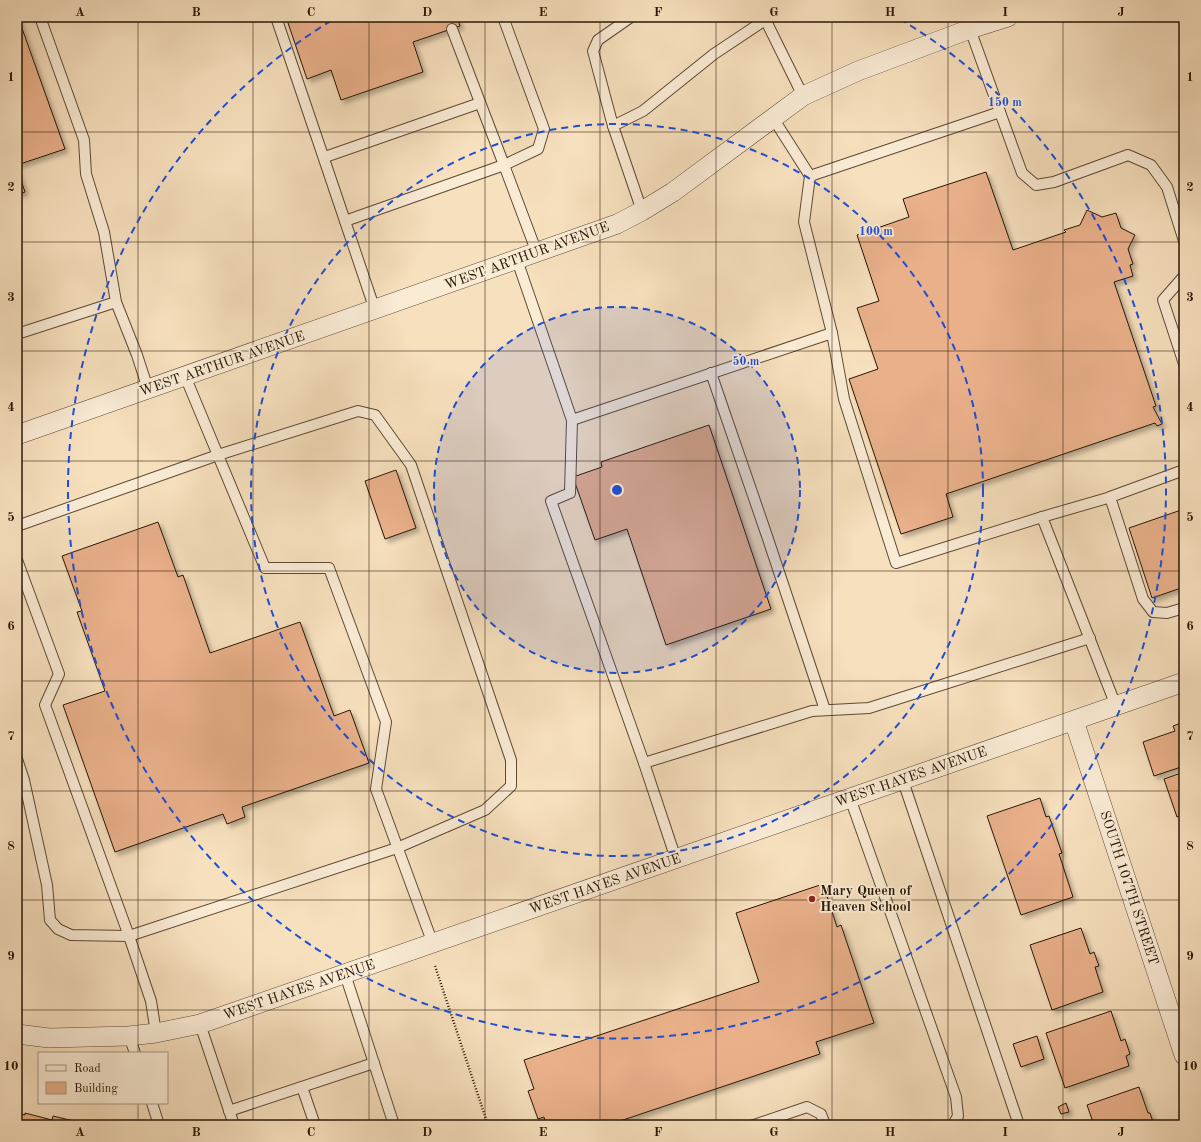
<svg xmlns="http://www.w3.org/2000/svg" width="1201" height="1142" viewBox="0 0 1201 1142" font-family="'Old Standard TT',serif">
  <style>
    .building { fill: #e9b08a; stroke: #281805; filter: url(#shadow) }
    .lines { fill: none; stroke-linecap: round; stroke-linejoin: round }
    .service-casing { stroke: #5c4a33; stroke-width: 12 }
    .minor-casing { stroke: #5c4a33; stroke-width: 20 }
    .path { stroke: #281805; stroke-width: 2.5; stroke-dasharray: 1 2; stroke-linecap: butt }
    .service { stroke: #faebd5; stroke-width: 10 }
    .minor { stroke: #faebd5; stroke-width: 19 }
    .grid { fill: none; stroke: #281805; stroke-width: 1; stroke-opacity: 0.55 }
    .ring { fill: none; stroke: #1d4ed8; stroke-width: 2; stroke-dasharray: 7 5 }
    .poi-dot { fill: #8f2418; stroke: #faebd5; stroke-width: 1.5 }
    .labels { text-anchor: middle; dominant-baseline: central; stroke-width: 3.5; stroke-linejoin: round; paint-order: stroke }
    .street-label { font-size: 14px; fill: #281805; stroke: #faebd5 }
    .poi-label { font-size: 14px; font-weight: bold; fill: #281805; stroke: #faebd5; text-anchor: start }
    .centre { fill: #1d4ed8; stroke: #faebd5; stroke-width: 2 }
    .ring-label { font-size: 12px; text-anchor: middle; font-weight: bold; fill: #1d4ed8; stroke: #faebd5; stroke-width: 3.5; stroke-linejoin: round; paint-order: stroke }
    .neatline { fill: none; stroke: #281805; stroke-width: 1.5 }
    .grid-label { font-size: 13px; text-anchor: middle; font-weight: bold; fill: #281805 }
  </style>
  <defs>
    <filter id="shadow"><feDropShadow dx="3.5" dy="3.5" stdDeviation="2" flood-color="#0004"/></filter>
  </defs>
  <rect width="100%" height="100%" fill="#f7e0be"/>
  <filter id="stains"><feTurbulence type="fractalNoise" baseFrequency=".005" numOctaves="4"/><feColorMatrix values="0 0 0 0 .2 0 0 0 0 .09 0 0 0 0 .02 0 0 0 .5 -.17"/></filter>
  <radialGradient id="worn" r=".72"><stop offset=".6" stop-color="#630" stop-opacity="0"/><stop offset="1" stop-color="#630" stop-opacity=".3"/></radialGradient>
  <g class="building">
    <path d="M 17,17 L 18,17 L 65,149 L 17,165 Z"/>
    <path d="M 286,17 L 457,17 L 460,26 L 413,42 L 423,72 L 341,100 L 331,70 L 307,79 Z"/>
    <path d="M 17,169 L 25,192 L 17,195 Z"/>
    <path d="M 986,172 L 1013,250 L 1066,232 L 1064,230 L 1080,225 L 1087,210 L 1102,217 L 1116,213 L 1121,228 L 1135,235 L 1128,249 L 1133,264 L 1130,265 L 1133,276 L 1114,282 L 1156,406 L 1153,407 L 1162,424 L 1157,426 L 1155,423 L 946,494 L 953,517 L 901,534 L 849,379 L 878,369 L 857,308 L 879,301 L 857,235 L 909,217 L 903,199 Z"/>
    <path d="M 709,425 L 771,609 L 666,645 L 627,529 L 595,540 L 573,477 L 602,467 L 601,462 Z"/>
    <path d="M 396,470 L 416,528 L 385,539 L 365,481 Z"/>
    <path d="M 1184,509 L 1184,587 L 1152,598 L 1129,528 Z"/>
    <path d="M 158,522 L 178,577 L 183,575 L 210,653 L 300,622 L 334,716 L 350,710 L 369,763 L 242,807 L 245,817 L 227,824 L 223,814 L 115,852 L 63,705 L 105,691 L 77,612 L 82,611 L 62,556 Z"/>
    <path d="M 1184,722 L 1184,766 L 1154,776 L 1143,742 L 1175,731 L 1173,726 Z"/>
    <path d="M 1184,772 L 1184,814 L 1177,817 L 1164,779 Z"/>
    <path d="M 1040,798 L 1046,817 L 1049,816 L 1062,853 L 1059,854 L 1073,897 L 1021,915 L 987,816 Z"/>
    <path d="M 823,884 L 837,927 L 841,925 L 874,1023 L 816,1042 L 820,1054 L 608,1125 L 546,1125 L 544,1117 L 538,1119 L 528,1091 L 534,1089 L 524,1060 L 759,982 L 736,913 Z"/>
    <path d="M 1081,928 L 1090,954 L 1094,952 L 1099,966 L 1095,967 L 1103,992 L 1052,1010 L 1030,945 Z"/>
    <path d="M 1111,1011 L 1121,1041 L 1125,1039 L 1130,1054 L 1126,1056 L 1129,1066 L 1065,1088 L 1046,1033 Z"/>
    <path d="M 1037,1036 L 1044,1059 L 1021,1067 L 1013,1044 Z"/>
    <path d="M 1139,1087 L 1148,1113 L 1150,1113 L 1154,1125 L 1094,1125 L 1087,1105 Z"/>
    <path d="M 1066,1103 L 1069,1112 L 1061,1114 L 1058,1107 Z"/>
    <path d="M 17,1113 L 25,1115 L 25,1113 L 52,1120 L 53,1116 L 86,1124 L 17,1125 Z"/>
  </g>
  <g class="lines">
    <g class="service-casing">
      <g id="service">
        <path d="M 40,17 L 84,140 L 86,174 L 104,232 L 116,302"/>
        <path d="M 276,17 L 345,221"/>
        <path d="M 631,17 L 598,40 L 593,51 L 613,126 L 642,211"/>
        <path d="M 764,17 L 803,96"/>
        <path d="M 452,29 L 504,165 L 538,149 L 544,129 L 503,17"/>
        <path d="M 970,29 L 1022,173 L 1036,185 L 1054,182 L 1128,155 L 1151,165 L 1167,187 L 1184,241"/>
        <path d="M 773,118 L 810,176 L 804,222 L 832,333 L 844,399 L 896,563 L 1042,517 L 1116,706"/>
        <path d="M 613,126 L 643,111 L 714,54 L 765,20"/>
        <path d="M 325,157 L 480,103"/>
        <path d="M 810,176 L 1000,112"/>
        <path d="M 517,260 L 572,420 L 570,493 L 551,501 L 644,763 L 676,859"/>
        <path d="M 1184,276 L 1163,300 L 1184,364"/>
        <path d="M 375,310 L 345,221 L 504,165 L 537,253"/>
        <path d="M 17,334 L 116,302 L 137,355 L 148,389"/>
        <path d="M 711,373 L 767,536 L 825,710"/>
        <path d="M 185,376 L 265,568 L 329,568 L 386,722 L 376,789 L 433,944"/>
        <path d="M 572,420 L 832,333"/>
        <path d="M 1184,470 L 1110,497 L 1143,599 L 1153,612 L 1167,613 L 1184,608"/>
        <path d="M 1042,517 L 1111,497"/>
        <path d="M 17,526 L 218,455 L 358,411 L 375,415 L 411,465 L 511,760 L 511,786 L 485,810 L 397,848 L 129,936 L 71,935 L 58,929 L 50,920 L 47,885 L 24,780 L 17,759"/>
        <path d="M 17,560 L 59,674 L 45,705 L 129,936 L 151,1001 L 156,1033"/>
        <path d="M 644,763 L 812,711 L 869,708 L 1090,638"/>
        <path d="M 903,781 L 1019,1125"/>
        <path d="M 850,798 L 956,1097 L 958,1116 L 953,1125"/>
        <path d="M 345,974 L 394,1125"/>
        <path d="M 200,1024 L 234,1125"/>
        <path d="M 129,1036 L 135,1053"/>
        <path d="M 302,1087 L 315,1125"/>
        <path d="M 152,1103 L 159,1125"/>
        <path d="M 229,1111 L 374,1063"/>
        <path d="M 754,1125 L 807,1107 L 821,1114 L 825,1125"/>
      </g>
    </g>
    <g class="minor-casing">
      <g id="minor">
        <path d="M 17,435 L 617,224 L 642,211 L 673,192 L 803,96 L 858,71 L 970,29 L 1008,17"/>
        <path d="M 1074,721 L 1184,1055"/>
        <path d="M 17,1034 L 49,1038 L 129,1036 L 156,1033 L 200,1024 L 1184,682"/>
      </g>
    </g>
    <path class="path" d="M 435,966 L 488,1125"/>
    <use href="#service" class="service"/>
    <use href="#minor" class="minor"/>
  </g>
  <path class="grid" d="M 138,17 L 138,1053M 253,17 L 253,1125M 369,17 L 369,1125M 485,17 L 485,1125M 600,17 L 600,1125M 716,17 L 716,1125M 832,17 L 832,1125M 948,17 L 948,1125M 1063,17 L 1063,1125M 17,132 L 1184,132M 17,242 L 1184,242M 17,351 L 1184,351M 17,461 L 1184,461M 17,571 L 1184,571M 17,681 L 1184,681M 17,791 L 1184,791M 17,900 L 1184,900M 17,1010 L 1184,1010M 138,1103 L 138,1125"/>
  <circle cx="617" cy="490" r="183" fill="#1d4ed8" fill-opacity=".12"/>
  <g class="ring">
    <circle cx="617" cy="490" r="183"/>
    <circle cx="617" cy="490" r="366"/>
    <path d="M900 19A549 549 0 1 1 334 19"/>
  </g>
  <circle class="poi-dot" cx="812" cy="899" r="4"/>
  <g class="labels">
    <g class="street-label">
      <text transform="translate(527 256) rotate(-20)">WEST ARTHUR AVENUE</text>
      <text transform="translate(222 364) rotate(-19)">WEST ARTHUR AVENUE</text>
      <text transform="translate(911 777) rotate(-19)">WEST HAYES AVENUE</text>
      <text transform="translate(605 884) rotate(-19)">WEST HAYES AVENUE</text>
      <text transform="translate(1129 888) rotate(72)">SOUTH 107TH STREET</text>
      <text transform="translate(299 990) rotate(-19)">WEST HAYES AVENUE</text>
    </g>
    <g class="poi-label">
      <text x="820" y="891">Mary Queen of<tspan x="820" dy="16">Heaven School</tspan></text>
    </g>
  </g>
  <circle cx="617" cy="490" r="6" class="centre"/>
  <g class="ring-label">
    <text x="1005" y="106">150 m</text>
    <text x="876" y="235">100 m</text>
    <text x="746" y="365">50 m</text>
  </g>
  <rect width="1201" height="1142" fill="none" stroke="#f7e0be" stroke-width="44"/>
  <rect x="38" y="1052" width="130" height="52" fill="#faebd5" stroke="#a69782"/>
  <rect x="46" y="1065" width="20" height="6" fill="#faebd5" stroke="#a69782"/>
  <text x="74" y="1072" font-size="12" fill="#281805">Road</text>
  <rect x="46" y="1082" width="20" height="12" fill="#e9b08a" stroke="#a69782"/>
  <text x="74" y="1092" font-size="12" fill="#281805">Building</text>
  <rect x="22" y="22" width="1157" height="1098" class="neatline"/>
  <g class="grid-label">
    <text x="80" y="16">A</text>
    <text x="196" y="16">B</text>
    <text x="311" y="16">C</text>
    <text x="427" y="16">D</text>
    <text x="543" y="16">E</text>
    <text x="658" y="16">F</text>
    <text x="774" y="16">G</text>
    <text x="890" y="16">H</text>
    <text x="1005" y="16">I</text>
    <text x="1121" y="16">J</text>
    <text x="11" y="81">1</text>
    <text x="1190" y="81">1</text>
    <text x="11" y="191">2</text>
    <text x="1190" y="191">2</text>
    <text x="11" y="301">3</text>
    <text x="1190" y="301">3</text>
    <text x="11" y="411">4</text>
    <text x="1190" y="411">4</text>
    <text x="11" y="521">5</text>
    <text x="1190" y="521">5</text>
    <text x="11" y="630">6</text>
    <text x="1190" y="630">6</text>
    <text x="11" y="740">7</text>
    <text x="1190" y="740">7</text>
    <text x="11" y="850">8</text>
    <text x="1190" y="850">8</text>
    <text x="11" y="960">9</text>
    <text x="1190" y="960">9</text>
    <text x="11" y="1070">10</text>
    <text x="1190" y="1070">10</text>
    <text x="80" y="1136">A</text>
    <text x="196" y="1136">B</text>
    <text x="311" y="1136">C</text>
    <text x="427" y="1136">D</text>
    <text x="543" y="1136">E</text>
    <text x="658" y="1136">F</text>
    <text x="774" y="1136">G</text>
    <text x="890" y="1136">H</text>
    <text x="1005" y="1136">I</text>
    <text x="1121" y="1136">J</text>
  </g>
  <rect width="100%" height="100%" filter="url(#stains)"/>
  <rect width="100%" height="100%" fill="url(#worn)"/>
</svg>
